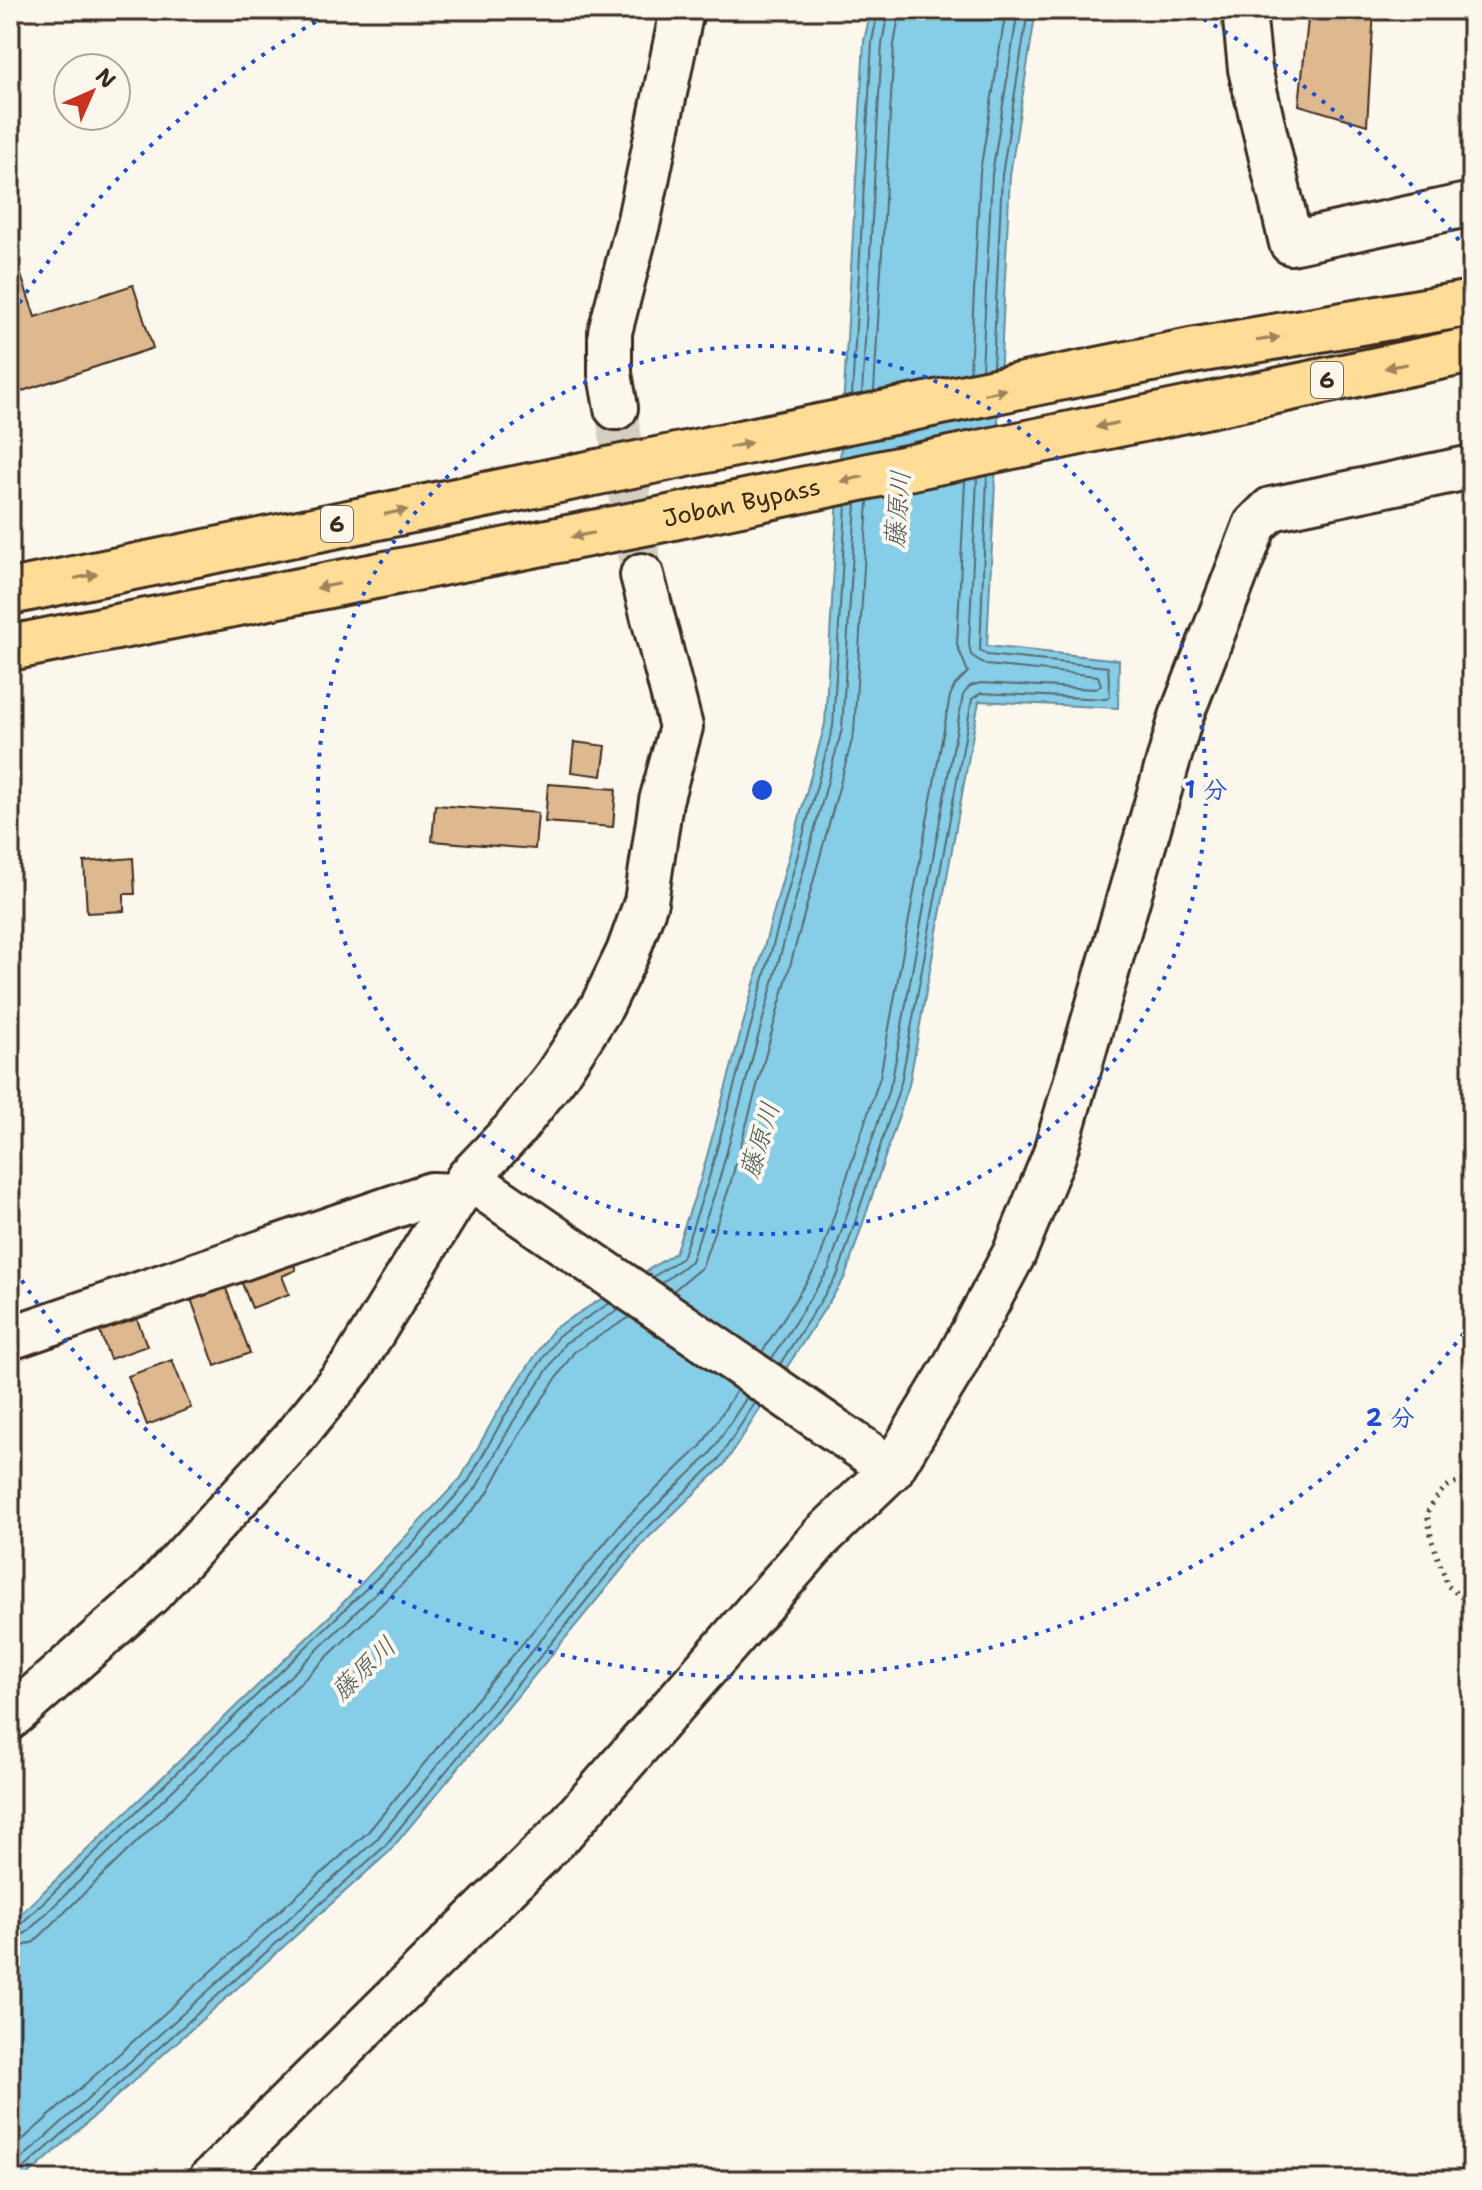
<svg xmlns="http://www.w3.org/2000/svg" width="1482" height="2190" viewBox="0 0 1482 2190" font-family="'Shantell Sans','Klee One',sans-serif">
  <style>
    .water { fill: #86cde7; stroke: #688c97; stroke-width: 2 }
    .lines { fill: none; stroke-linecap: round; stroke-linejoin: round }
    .shore { stroke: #596b6e; stroke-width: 2 }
    .building { fill: #deb98f; stroke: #3b2a1e; stroke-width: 2 }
    .street-tunnel { stroke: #d5cec3; stroke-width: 42; stroke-dasharray: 42 21; stroke-linecap: butt }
    .street-casing { stroke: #3b2a1e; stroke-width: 48 }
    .highway-casing { stroke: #3b2a1e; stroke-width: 50 }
    .path { stroke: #3b2a1e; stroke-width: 5; stroke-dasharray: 2 6; stroke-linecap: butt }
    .street { stroke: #fbf7ec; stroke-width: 42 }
    .highway { stroke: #ffdd96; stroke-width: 44 }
    .oneway { fill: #9d845a }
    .ring { fill: none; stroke: #1d4ed8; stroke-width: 4; stroke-dasharray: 4 8 }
    .labels { text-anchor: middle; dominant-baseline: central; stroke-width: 8; stroke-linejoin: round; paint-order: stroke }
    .shield { fill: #fbf7ec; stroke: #75685c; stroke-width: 2 }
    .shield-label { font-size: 22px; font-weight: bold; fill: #3b2a1e }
    .street-label { font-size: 24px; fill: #3b2a1e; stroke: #fbf7ec }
    .water-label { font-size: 26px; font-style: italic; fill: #525b5a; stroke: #fbf7ec }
    .centre { fill: #1d4ed8; stroke: #fbf7ec; stroke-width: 4 }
    .ring-label { font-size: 24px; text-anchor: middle; font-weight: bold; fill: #1d4ed8; stroke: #fbf7ec; stroke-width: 8; stroke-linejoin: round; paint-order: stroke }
  </style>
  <rect width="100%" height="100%" fill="#fbf7ec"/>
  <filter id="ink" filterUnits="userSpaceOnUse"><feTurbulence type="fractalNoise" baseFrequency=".0125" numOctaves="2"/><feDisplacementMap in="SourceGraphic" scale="16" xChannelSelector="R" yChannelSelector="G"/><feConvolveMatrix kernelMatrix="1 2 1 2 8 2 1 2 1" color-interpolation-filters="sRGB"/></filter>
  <g filter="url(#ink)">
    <path class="water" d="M 871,10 L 1036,10 L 1010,175 L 987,646 L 1119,660 L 1118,708 L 979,701 L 909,1085 L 845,1277 L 724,1465 L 646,1540 L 389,1852 L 23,2180 L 10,2180 L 10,1924 L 339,1607 L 461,1478 L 497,1413 L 553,1329 L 675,1253 L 701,1178 L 825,724 L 864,41 Z"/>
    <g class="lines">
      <g class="shore">
        <path d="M 993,367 L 1002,175 L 1028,10"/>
        <path d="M 982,369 L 992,174 L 1018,10"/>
        <path d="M 970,372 L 980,172 L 1006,10"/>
        <path d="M 874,391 L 894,45 L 900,10"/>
        <path d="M 862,394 L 882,44 L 888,10"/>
        <path d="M 852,396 L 872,42 L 878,10"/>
        <path d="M 653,1277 L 682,1258 L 708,1181 L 833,727 L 846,505"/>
        <path d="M 662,1283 L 691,1261 L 718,1184 L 842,729 L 856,503"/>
        <path d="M 673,1291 L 702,1267 L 729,1188 L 854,733 L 868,501"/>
        <path d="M 762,1352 L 818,1264 L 880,1077 L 950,696 L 955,685 L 968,672 L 957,645 L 965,481"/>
        <path d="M 772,1358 L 829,1269 L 892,1080 L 963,695 L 970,686 L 981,683 L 1096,689 L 1101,685 L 1098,676 L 986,665 L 971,655 L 969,644 L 977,478"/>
        <path d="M 780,1364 L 838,1274 L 901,1083 L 972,699 L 981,693 L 1106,699 L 1110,696 L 1108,667 L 987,655 L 980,650 L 987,476"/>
        <path d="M 10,1929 L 19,1926 L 415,1541 L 468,1482 L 504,1417 L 558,1336 L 610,1303"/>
        <path d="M 10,1939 L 26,1933 L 422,1548 L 476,1488 L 513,1422 L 565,1343 L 619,1310"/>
        <path d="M 10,1951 L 34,1942 L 430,1557 L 487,1494 L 523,1428 L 574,1352 L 630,1317"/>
        <path d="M 10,2151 L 368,1832 L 623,1521 L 701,1446 L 737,1390"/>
        <path d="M 10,2169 L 376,1840 L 632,1529 L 710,1454 L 747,1397"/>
        <path d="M 18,2180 L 21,2171 L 384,1847 L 640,1535 L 718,1460 L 755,1403"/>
      </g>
    </g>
    <g class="building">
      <path d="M 1309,10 L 1374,10 L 1367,125 L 1299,105 Z"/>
      <path d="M 14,254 L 35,317 L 133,285 L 153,348 L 10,395 L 10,256 Z"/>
      <path d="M 574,742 L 606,746 L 602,776 L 571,772 Z"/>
      <path d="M 548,784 L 616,789 L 613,827 L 545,822 Z"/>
      <path d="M 435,805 L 538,813 L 535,849 L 432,841 Z"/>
      <path d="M 133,858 L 135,894 L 124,894 L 124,911 L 87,913 L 84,862 Z"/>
      <path d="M 288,1251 L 296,1270 L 282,1276 L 289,1294 L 252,1308 L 237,1271 Z"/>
      <path d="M 224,1283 L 250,1353 L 215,1366 L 190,1296 Z"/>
      <path d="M 134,1311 L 147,1346 L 110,1359 L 97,1324 Z"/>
      <path d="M 172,1360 L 191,1408 L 147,1425 L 128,1376 Z"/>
    </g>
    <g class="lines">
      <path class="street-tunnel" d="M 616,408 L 642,575"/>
      <g class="street-casing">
        <g id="street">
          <path d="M 1244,10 L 1250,69 L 1291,243 L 1472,204"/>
          <path d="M 616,408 L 610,374 L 610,332 L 639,220 L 682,10"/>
          <path d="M 468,1178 L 892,1469"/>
          <path d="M 10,1338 L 431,1194 L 458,1195"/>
          <path d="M 10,1718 L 150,1594 L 292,1440 L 353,1365 L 468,1178 L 513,1131 L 556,1076 L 602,1006 L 628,952 L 646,902 L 661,801 L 681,727 L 642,575"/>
          <path d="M 210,2180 L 561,1834 L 821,1537 L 892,1469 L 952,1370 L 1014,1254 L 1054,1156 L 1181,717 L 1255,525 L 1271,509 L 1472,467"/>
        </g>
      </g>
      <g class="highway-casing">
        <g id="highway">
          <path d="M 10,592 L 1191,351 L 1472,303"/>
          <path id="s1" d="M 10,648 L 659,520 L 1472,350"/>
        </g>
      </g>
      <path class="path" d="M 1472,1480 C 1447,1481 1439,1492 1427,1513 L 1432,1541 L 1448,1586 L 1468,1603 L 1472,1602"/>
      <use href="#street" class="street"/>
      <use href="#highway" class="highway"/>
    </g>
    <defs><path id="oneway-solid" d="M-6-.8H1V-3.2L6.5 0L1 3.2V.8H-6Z" transform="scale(2)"/></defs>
    <g class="oneway">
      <use href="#oneway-solid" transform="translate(1268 339) rotate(-9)"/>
      <use href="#oneway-solid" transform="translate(1396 366) rotate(169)"/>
      <use href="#oneway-solid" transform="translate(995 392) rotate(-12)"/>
      <use href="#oneway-solid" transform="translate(1107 425) rotate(168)"/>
      <use href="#oneway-solid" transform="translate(740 445) rotate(-12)"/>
      <use href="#oneway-solid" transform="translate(852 479) rotate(168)"/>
      <use href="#oneway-solid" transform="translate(396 512) rotate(-11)"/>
      <use href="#oneway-solid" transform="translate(583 535) rotate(169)"/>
      <use href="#oneway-solid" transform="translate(86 576) rotate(-12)"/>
      <use href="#oneway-solid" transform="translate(328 586) rotate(169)"/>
    </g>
  </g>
  <g class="ring">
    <circle cx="762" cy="790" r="444"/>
    <path d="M1471 1324A888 888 0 0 1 13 1267M13 313A888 888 0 0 1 331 13M1193 13A888 888 0 0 1 1471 256"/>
  </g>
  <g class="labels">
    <g class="shield">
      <rect x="1311" y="362" width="32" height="36" rx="6"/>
      <rect x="321" y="506" width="32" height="36" rx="6"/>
    </g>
    <g class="shield-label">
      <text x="1327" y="380">6</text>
      <text x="337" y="524">6</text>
    </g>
    <g class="street-label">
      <text stroke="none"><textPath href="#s1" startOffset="746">Joban Bypass</textPath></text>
    </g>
    <g class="water-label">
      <text transform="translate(897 509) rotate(-85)">藤原川</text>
      <text transform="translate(759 1140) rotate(-73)">藤原川</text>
      <text transform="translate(363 1668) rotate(-44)">藤原川</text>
    </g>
  </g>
  <circle cx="762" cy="790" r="12" class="centre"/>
  <g class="ring-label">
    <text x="1206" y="798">1 分</text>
    <text x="1390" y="1426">2 分</text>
  </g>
  <rect width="1482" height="2190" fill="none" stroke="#fbf7ec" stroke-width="40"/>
  <rect x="20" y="20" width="1442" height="2150" fill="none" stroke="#3b2a1e" stroke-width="3" filter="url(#ink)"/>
  <g transform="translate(92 92) rotate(45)"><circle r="38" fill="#fbf7ec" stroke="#aea59a" stroke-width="2"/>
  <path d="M0-6L14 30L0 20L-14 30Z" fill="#c8321e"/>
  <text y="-12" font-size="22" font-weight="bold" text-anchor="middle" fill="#3b2a1e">N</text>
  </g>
</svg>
